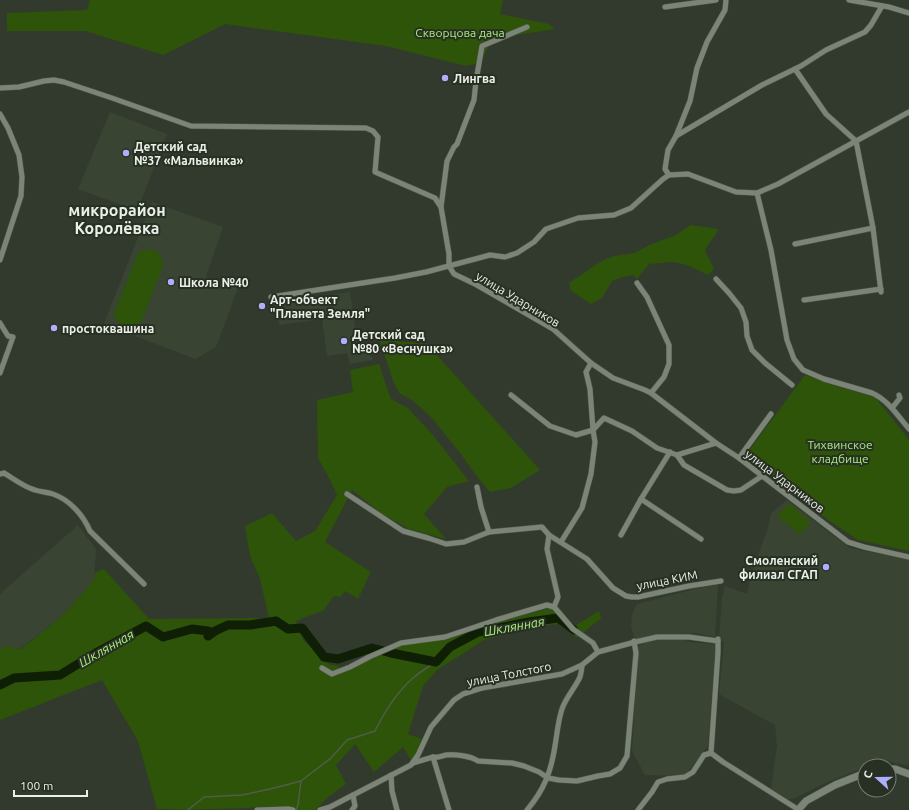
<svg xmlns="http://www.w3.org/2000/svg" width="909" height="810" viewBox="0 0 909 810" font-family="Ubuntu,sans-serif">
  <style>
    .built { fill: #394532 }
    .green { fill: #2d5408 }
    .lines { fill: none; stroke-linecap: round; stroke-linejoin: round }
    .stream { stroke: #515d49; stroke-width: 1.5 }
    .river { stroke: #0f1f05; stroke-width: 9 }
    .street-casing { stroke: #50574c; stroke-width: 6 }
    .secondary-casing { stroke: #50574c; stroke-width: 8 }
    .street { stroke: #7b8476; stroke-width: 5 }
    .secondary { stroke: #7b8476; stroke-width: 7 }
    .poi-dot { fill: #afaefa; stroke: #283024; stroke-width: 1.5 }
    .labels { text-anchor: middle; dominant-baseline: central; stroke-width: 4; stroke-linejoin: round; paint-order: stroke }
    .park-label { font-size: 12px; fill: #a8eb7d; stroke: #283024 }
    .poi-label { font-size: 12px; font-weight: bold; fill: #eaefe7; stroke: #283024; text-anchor: start }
    .street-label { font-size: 12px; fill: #eaefe7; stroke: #283024 }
    .water-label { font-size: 13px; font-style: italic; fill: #aaed7f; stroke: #283024 }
    .district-label { font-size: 16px; font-weight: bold; fill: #eaefe7; stroke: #283024 }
  </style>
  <rect width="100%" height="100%" fill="#323a2d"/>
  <g class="built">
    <path d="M 110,112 L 167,134 L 137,211 L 78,189 Z"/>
    <path d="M 152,202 L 223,227 L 206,276 L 238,288 L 216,347 L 195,359 L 104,324 Z"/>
    <path d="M 350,292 L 355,328 L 373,360 L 350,364 L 347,353 L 327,356 L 322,319 L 279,325 L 278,303 Z"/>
    <path d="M 787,500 L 826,530 L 850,548 L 909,560 L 909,766 L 882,760 L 868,766 L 865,766 L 865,767 L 823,784 L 793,799 L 788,799 L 771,789 L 777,745 L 775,725 L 719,694 L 724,642 L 719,639 L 722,598 L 725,586 L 747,594 L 751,575 L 768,528 L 771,513 Z"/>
    <path d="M 78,525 L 96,549 L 94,580 L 62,616 L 20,649 L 6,646 L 0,650 L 0,594 Z"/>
    <path d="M 718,585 L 715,637 L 696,633 L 647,636 L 635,639 L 631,626 L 632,614 L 637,604 L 703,587 Z"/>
    <path d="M 682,638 L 689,642 L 716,644 L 708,746 L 684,776 L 645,775 L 632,751 L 638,646 L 648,641 L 658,639 Z"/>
  </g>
  <g class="green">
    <path d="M 90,0 L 503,0 L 500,14 L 549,24 L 555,29 L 492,39 L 480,63 L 466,66 L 386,46 L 225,24 L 163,55 L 85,31 L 7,31 L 7,13 L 87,10 Z"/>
    <path d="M 691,225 L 719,229 L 705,250 L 714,269 L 708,275 L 687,265 L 673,262 L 649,264 L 637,279 L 633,275 L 623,277 L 612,281 L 602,298 L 591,304 L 571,291 L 569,283 L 597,264 L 606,259 L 614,256 L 635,253 L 649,245 L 674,236 Z"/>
    <path d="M 148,249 C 158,250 163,256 163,266 L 141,322 C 132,329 121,329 116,318 L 113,317 L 138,253 Z"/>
    <path d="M 379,339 L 427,344 L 540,470 L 511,488 L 490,492 L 478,478 L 460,453 L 431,417 L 412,400 L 399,393 L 393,381 L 386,359 Z"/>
    <path d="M 379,364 L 391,399 L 408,408 L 432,434 L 469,481 L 447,487 L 424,514 L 446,539 L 409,529 L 381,513 L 352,490 L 325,542 L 371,572 L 358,599 L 345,591 L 341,597 L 334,596 L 324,610 L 296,621 L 303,640 L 328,664 L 345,668 L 383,649 L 435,638 L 551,608 L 558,605 L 573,627 L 599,611 L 601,618 L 577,638 L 559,624 L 541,626 L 484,640 L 437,670 L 423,686 L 408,734 L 422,739 L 412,762 L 403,747 L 374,772 L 355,744 L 336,765 L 346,784 L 327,798 L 315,810 L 274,810 L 275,806 C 236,809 197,810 157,809 L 156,810 L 157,809 L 138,741 L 102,680 L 0,720 L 0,650 L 6,646 L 21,649 L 62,616 L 94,580 L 95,573 L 104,569 L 149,619 L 269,618 L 260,579 L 250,556 L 245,526 L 272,513 L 296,541 L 315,531 L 337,495 L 330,480 L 318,458 L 317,400 L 353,392 L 350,370 Z"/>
    <path d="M 805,375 L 839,387 L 875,397 L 909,440 L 909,551 L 858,540 L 828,520 L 745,456 Z"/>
    <path d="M 789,503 L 811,522 L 800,535 L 777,516 Z"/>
  </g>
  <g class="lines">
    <g class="stream">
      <path d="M 188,810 L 204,797 L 242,795 L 270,789 L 301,781 L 331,758 L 347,740 L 375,731 C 384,713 398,691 413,678 C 420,672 428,667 436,662"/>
      <path d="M 296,810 L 298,805 L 301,781"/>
    </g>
    <path class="river" d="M 0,685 L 14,678 L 60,675 L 96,653 L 146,626 L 163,637 L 192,629 L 208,631 L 208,636 L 215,631 L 228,625 L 250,625 L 276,621 L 288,629 L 302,628 L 324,657 L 338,659 L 372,648 L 391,653 L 436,662 L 450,647 L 478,632 L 529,622 L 558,618 L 574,630"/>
    <g class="street-casing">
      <g id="street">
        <path d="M 849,0 L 889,7 L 909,13"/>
        <path d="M 665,7 L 716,0"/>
        <path d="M 795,69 L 826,114 L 856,141 L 873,228 L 881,292"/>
        <path d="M 0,88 L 19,87 L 44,81 L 54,80 L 64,82 L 112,98 L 191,126 L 366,128 L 373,131 L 378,137 L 375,172 L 435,198 L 441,207 L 449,254 L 449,266 L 454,274 L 475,284 L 553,329 L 591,363 L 613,378 L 645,390 L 651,393 L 716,443 L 739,458 L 848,542 L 864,547 L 909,557"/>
        <path d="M 0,114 L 8,128 L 19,155 L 22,177 L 21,196 L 0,260"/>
        <path d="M 676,136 L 690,101 L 697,68 L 707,42 L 725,10 L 726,0"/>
        <path d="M 669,175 L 665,169 L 668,150 L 676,136 L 762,85 L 801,66 L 826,50 L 865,32 L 871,25 L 882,6"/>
        <path d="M 757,193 L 771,250 L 787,340 L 794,359 L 803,370 L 824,379 L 872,393 C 888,400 898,416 909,429"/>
        <path d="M 441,207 L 447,161 L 454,147 L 457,144 L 474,100 L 476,81 L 482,46 L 527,27"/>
        <path d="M 795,244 L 873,228"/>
        <path d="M 716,279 L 729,293 L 741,308 L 746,322 L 747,336 L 752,350 L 765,363 L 792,385"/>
        <path d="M 637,283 L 647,297 L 669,345 L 669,364 L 664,377 L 651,393"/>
        <path d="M 271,297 L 395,278 L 426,272 L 490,255 L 505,257 L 517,253 L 534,242 L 546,229 L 578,218 L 614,215 L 631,208 L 663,179 L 669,175 L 688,174 L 736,192 L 757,193 L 778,184 L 909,112"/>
        <path d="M 804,300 L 881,289"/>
        <path d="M 0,323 L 8,336 L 13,337 L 0,373"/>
        <path d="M 511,395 L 550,426 L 576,435 L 593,430 L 604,418 L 632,431 L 657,448 L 677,455 L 684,465 L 727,490 L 734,491 L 741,490 L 762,476"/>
        <path d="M 892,408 L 900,398 L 899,395"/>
        <path d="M 677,455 L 716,443"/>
        <path d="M 739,458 L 771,414"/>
        <path d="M 0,474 L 4,473 C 14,479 24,487 35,490 C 41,492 47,492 53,494 C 70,500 83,515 90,531 L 144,584"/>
        <path d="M 477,487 L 481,507 L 489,532"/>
        <path d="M 347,494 L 403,531 L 428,538 L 446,544 L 464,542 L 489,532 L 542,527 L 549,535 L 587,559 L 613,588 L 626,596 L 632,597 L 638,597 L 689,586 L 721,581"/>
        <path d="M 641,499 L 701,539"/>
        <path d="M 549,535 L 547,549 L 558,597 L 554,607"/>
        <path d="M 621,535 L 641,499 L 670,452"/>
        <path d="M 561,542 L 582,508 L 591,474 L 595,442 L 593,430 L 590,389 L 586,372 L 591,363"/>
        <path d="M 322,668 L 332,674 L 350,667 L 369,657 L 401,643 L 445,637 L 496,620 L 547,605 L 554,607 L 573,629 L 593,643 L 598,652"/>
        <path d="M 711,753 L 718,652 L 718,639"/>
        <path d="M 711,753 L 723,762 L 799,810"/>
        <path d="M 413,763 L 433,757"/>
        <path d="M 391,775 L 392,791 L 397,810"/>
        <path d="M 257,810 L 288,809 L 293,810"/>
        <path d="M 320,810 L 330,807 L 411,765 L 418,755 L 431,727 L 454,700 L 463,694 L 482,688 L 562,674 L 582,665 L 598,652 L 635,642 L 657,637 L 689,637 L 718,641"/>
        <path d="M 352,810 L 355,806 L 353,795"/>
        <path d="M 449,810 L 433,757 C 438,758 441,756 446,755 C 455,754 471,756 478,761 L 512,763 L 524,766 L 539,772 L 548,778 L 559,780 L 577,781 L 598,776 L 610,774 L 620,768 L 627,756 L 636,653 L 634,641"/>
        <path d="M 527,810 C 544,790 551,772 555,746 C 557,734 558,721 562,709 C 566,697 575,688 580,677 C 581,673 582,668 582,665"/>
        <path d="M 638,810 L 652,792 L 658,782 L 667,779 L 685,777 L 693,772 L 704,755 L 711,753"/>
      </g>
    </g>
    <g class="secondary-casing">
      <g id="secondary">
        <path d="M 889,769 L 895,769 L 909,774"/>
        <path d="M 798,810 L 806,801 L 815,796 L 835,785 L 865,773"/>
      </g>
    </g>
    <use href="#street" class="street"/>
    <use href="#secondary" class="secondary"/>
  </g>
  <g class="poi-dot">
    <circle cx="445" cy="78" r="4"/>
    <circle cx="126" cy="153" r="4"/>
    <circle cx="171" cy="282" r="4"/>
    <circle cx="262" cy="306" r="4"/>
    <circle cx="54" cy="328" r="4"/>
    <circle cx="344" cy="341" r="4"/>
    <circle cx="826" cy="567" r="4"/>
  </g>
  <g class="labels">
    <g class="park-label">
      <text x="460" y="32">Скворцова дача</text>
      <text x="840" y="444">Тихвинское<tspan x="840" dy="14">кладбище</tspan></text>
    </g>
    <g class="poi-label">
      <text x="453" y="78">Лингва</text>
      <text x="134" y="146">Детский сад<tspan x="134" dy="14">№37 «Мальвинка»</tspan></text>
      <text x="179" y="282">Школа №40</text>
      <text x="270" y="299">Арт-объект<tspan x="270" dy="14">"Планета Земля"</tspan></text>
      <text x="62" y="328">простоквашина</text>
      <text x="352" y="334">Детский сад<tspan x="352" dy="14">№80 «Веснушка»</tspan></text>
      <text x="818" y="560" text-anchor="end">Смоленский<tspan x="818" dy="14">филиал СГАП</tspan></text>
    </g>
    <g class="street-label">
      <text transform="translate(518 299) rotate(31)">улица Ударников</text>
      <text transform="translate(785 481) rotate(37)">улица Ударников</text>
      <text transform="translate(667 580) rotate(-11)">улица КИМ</text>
      <text transform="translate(509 674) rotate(-11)">улица Толстого</text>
    </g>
    <g class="water-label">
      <text transform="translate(514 626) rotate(-10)">Шклянная</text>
      <text transform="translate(106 648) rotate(-30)">Шклянная</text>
    </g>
    <g class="district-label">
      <text x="117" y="210">микрорайон<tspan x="117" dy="18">Королёвка</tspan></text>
    </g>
  </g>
  <g transform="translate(877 778) rotate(291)"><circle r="19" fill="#283024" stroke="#767c72"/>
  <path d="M0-3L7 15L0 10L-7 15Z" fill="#afaefa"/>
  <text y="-6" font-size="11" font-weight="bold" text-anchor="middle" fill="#eaefe7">С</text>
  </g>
  <path d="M14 790v6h73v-6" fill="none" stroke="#eaefe7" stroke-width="2"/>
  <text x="20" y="790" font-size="12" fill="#eaefe7" stroke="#283024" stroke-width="3" paint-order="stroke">100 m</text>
</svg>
